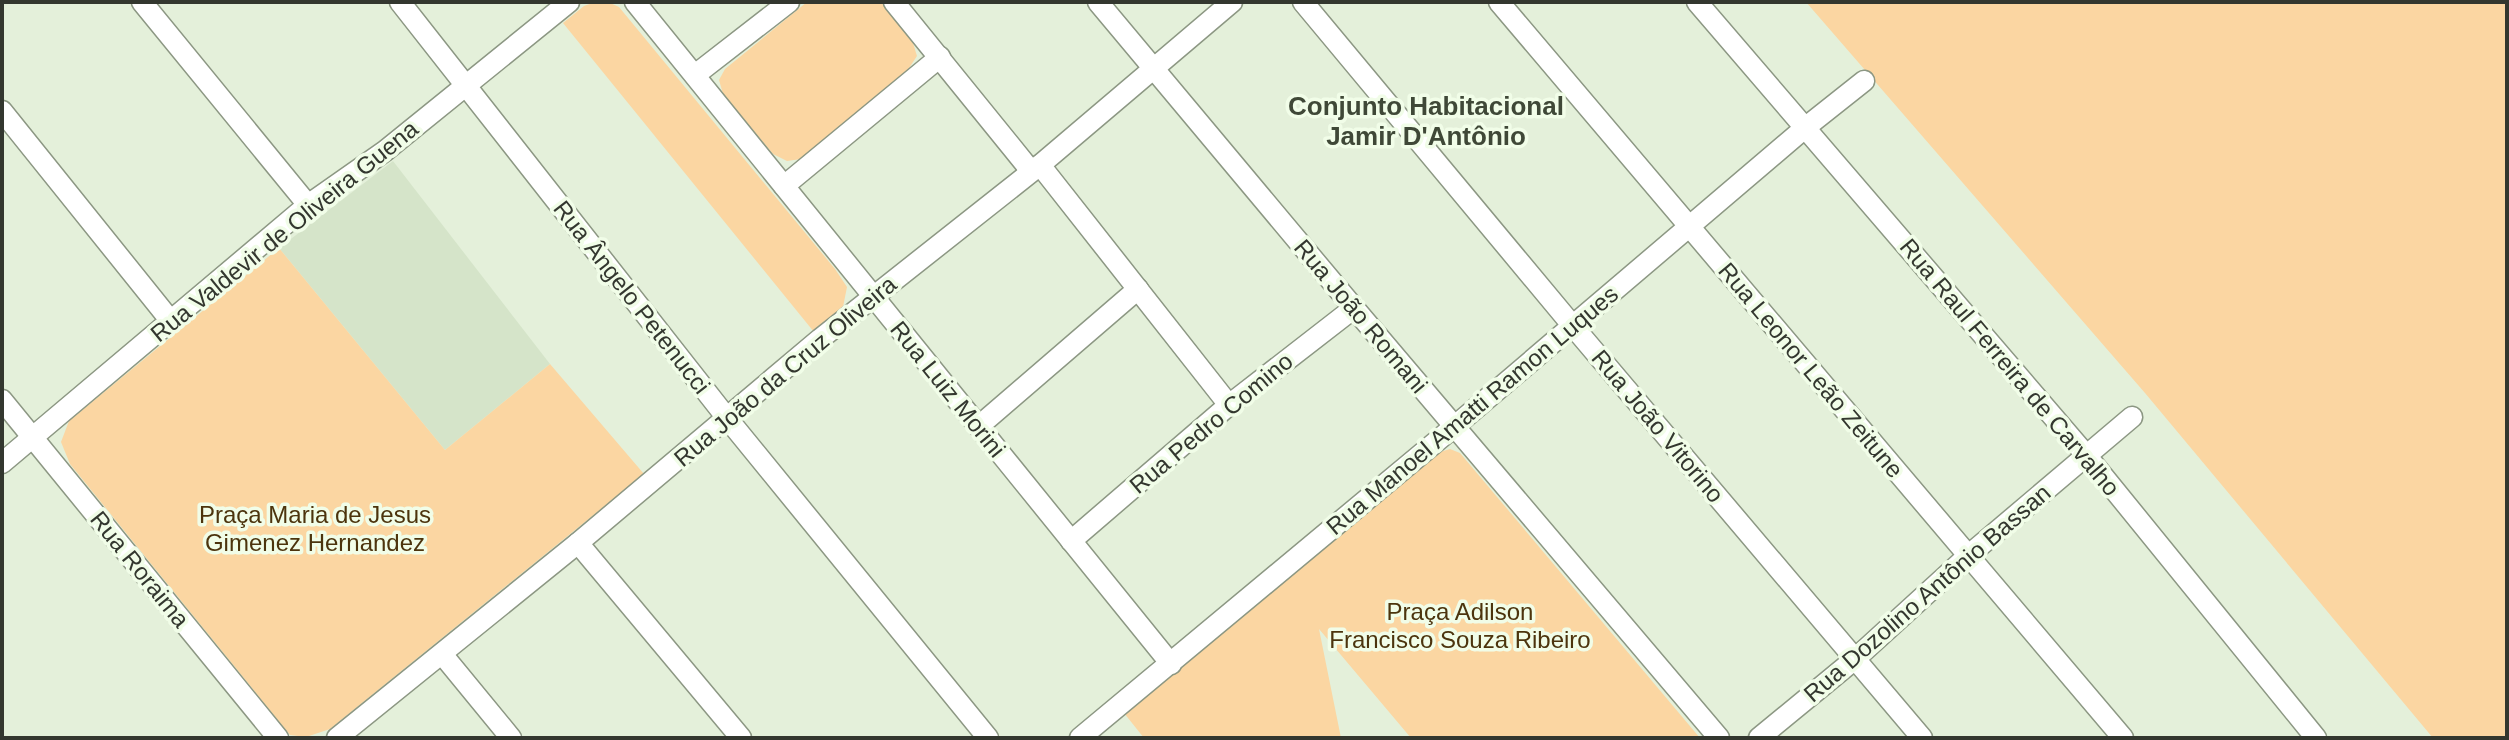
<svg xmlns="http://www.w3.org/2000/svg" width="2509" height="740" viewBox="0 0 2509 740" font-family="Arial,sans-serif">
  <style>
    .built { fill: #d5e4c9 }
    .green { fill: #fbd6a2 }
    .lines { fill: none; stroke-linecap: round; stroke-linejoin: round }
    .street-casing { stroke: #8c9783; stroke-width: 23 }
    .street { stroke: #fff; stroke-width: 20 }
    .labels { text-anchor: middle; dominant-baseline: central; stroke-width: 7; stroke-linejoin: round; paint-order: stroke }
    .street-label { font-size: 24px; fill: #33372f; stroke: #f1fde8 }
    .park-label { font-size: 24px; fill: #4c340d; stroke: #f1fde8 }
    .neighbourhood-label { font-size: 26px; font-weight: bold; fill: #3f4837; stroke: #f1fde8 }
  </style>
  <rect width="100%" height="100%" fill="#e4f0da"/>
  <path class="built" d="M 393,161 L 550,364 L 445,450 L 279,248 Z"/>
  <g class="green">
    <path d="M 595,2 L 608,2 L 619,7 L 835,269 L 847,287 L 843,307 L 814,332 L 563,23 L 584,6 Z"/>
    <path d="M 807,2 L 881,2 L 913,43 L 917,56 L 905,74 L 801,159 L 787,161 L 773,154 L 723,94 L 719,80 L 725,69 Z"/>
    <path d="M 1806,2 L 2507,2 L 2507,738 L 2433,738 L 2145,393 Z"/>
    <path d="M 279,248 L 445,450 L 550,364 L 644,474 L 330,729 L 306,737 L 290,735 L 70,464 L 61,442 L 69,421 Z"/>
    <path d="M 1450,449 L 1460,453 L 1700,738 L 1411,738 L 1319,629 L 1341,738 L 1144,738 L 1124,713 L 1440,452 Z"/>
  </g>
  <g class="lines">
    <g class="street-casing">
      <g id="street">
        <path d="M 142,2 L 308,205"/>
        <path d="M 400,2 L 727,418 L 988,738"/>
        <path d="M 635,2 L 1171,664"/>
        <path d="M 894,2 L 1031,171"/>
        <path d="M 1098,2 L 1354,308 L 1719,738"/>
        <path d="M 1303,2 L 1572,325 L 1922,738"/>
        <path d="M 1499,2 L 2123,738"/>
        <path d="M 1697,2 L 2086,455 L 2316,738"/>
        <path d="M 695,75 L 789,2"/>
        <path d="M 2,111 L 170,320"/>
        <path d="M 1040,165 L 1229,405"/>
        <path d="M 784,186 L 940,57"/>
        <path d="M 2,400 L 278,738"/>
        <path d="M 979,426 L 1138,289"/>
        <path d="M 2,463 L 308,205 L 385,151 L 569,2"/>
        <path d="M 1071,541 L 1229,405 L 1354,308"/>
        <path d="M 578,543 L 741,738"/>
        <path d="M 442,654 L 511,738"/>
        <path d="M 337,738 L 578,543 L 820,339 L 1040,165 L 1232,2"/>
        <path d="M 1080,738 L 1455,426 L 1806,127 L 1864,81"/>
        <path d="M 1759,738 L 1855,659 L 1969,555 L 2132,417"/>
      </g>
    </g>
    <use href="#street" class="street"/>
  </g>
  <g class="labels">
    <g class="street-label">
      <text transform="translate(284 231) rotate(-39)">Rua Valdevir de Oliveira Guena</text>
      <text transform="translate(632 297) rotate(52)">Rua Ângelo Petenucci</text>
      <text transform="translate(1361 316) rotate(50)">Rua João Romani</text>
      <text transform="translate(2010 367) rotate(50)">Rua Raul Ferreira de Carvalho</text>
      <text transform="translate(1811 370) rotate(50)">Rua Leonor Leão Zeitune</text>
      <text transform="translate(785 371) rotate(-40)">Rua João da Cruz Oliveira</text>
      <text transform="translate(948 389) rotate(51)">Rua Luiz Morini</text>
      <text transform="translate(1472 410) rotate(-40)">Rua Manoel Amatti Ramon Luques</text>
      <text transform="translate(1211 423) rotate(-40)">Rua Pedro Comino</text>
      <text transform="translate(1658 426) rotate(50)">Rua João Vitorino</text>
      <text transform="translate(140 569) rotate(51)">Rua Roraima</text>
      <text transform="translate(1927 593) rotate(-41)">Rua Dozolino Antônio Bassan</text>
    </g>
    <g class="park-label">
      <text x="315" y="514">Praça Maria de Jesus<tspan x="315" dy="28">Gimenez Hernandez</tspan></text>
      <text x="1460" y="611">Praça Adilson<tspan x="1460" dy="28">Francisco Souza Ribeiro</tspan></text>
    </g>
    <g class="neighbourhood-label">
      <text x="1426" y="106">Conjunto Habitacional<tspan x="1426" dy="30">Jamir D'Antônio</tspan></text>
    </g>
  </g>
  <rect width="2509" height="740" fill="none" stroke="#33372f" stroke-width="8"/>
</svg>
